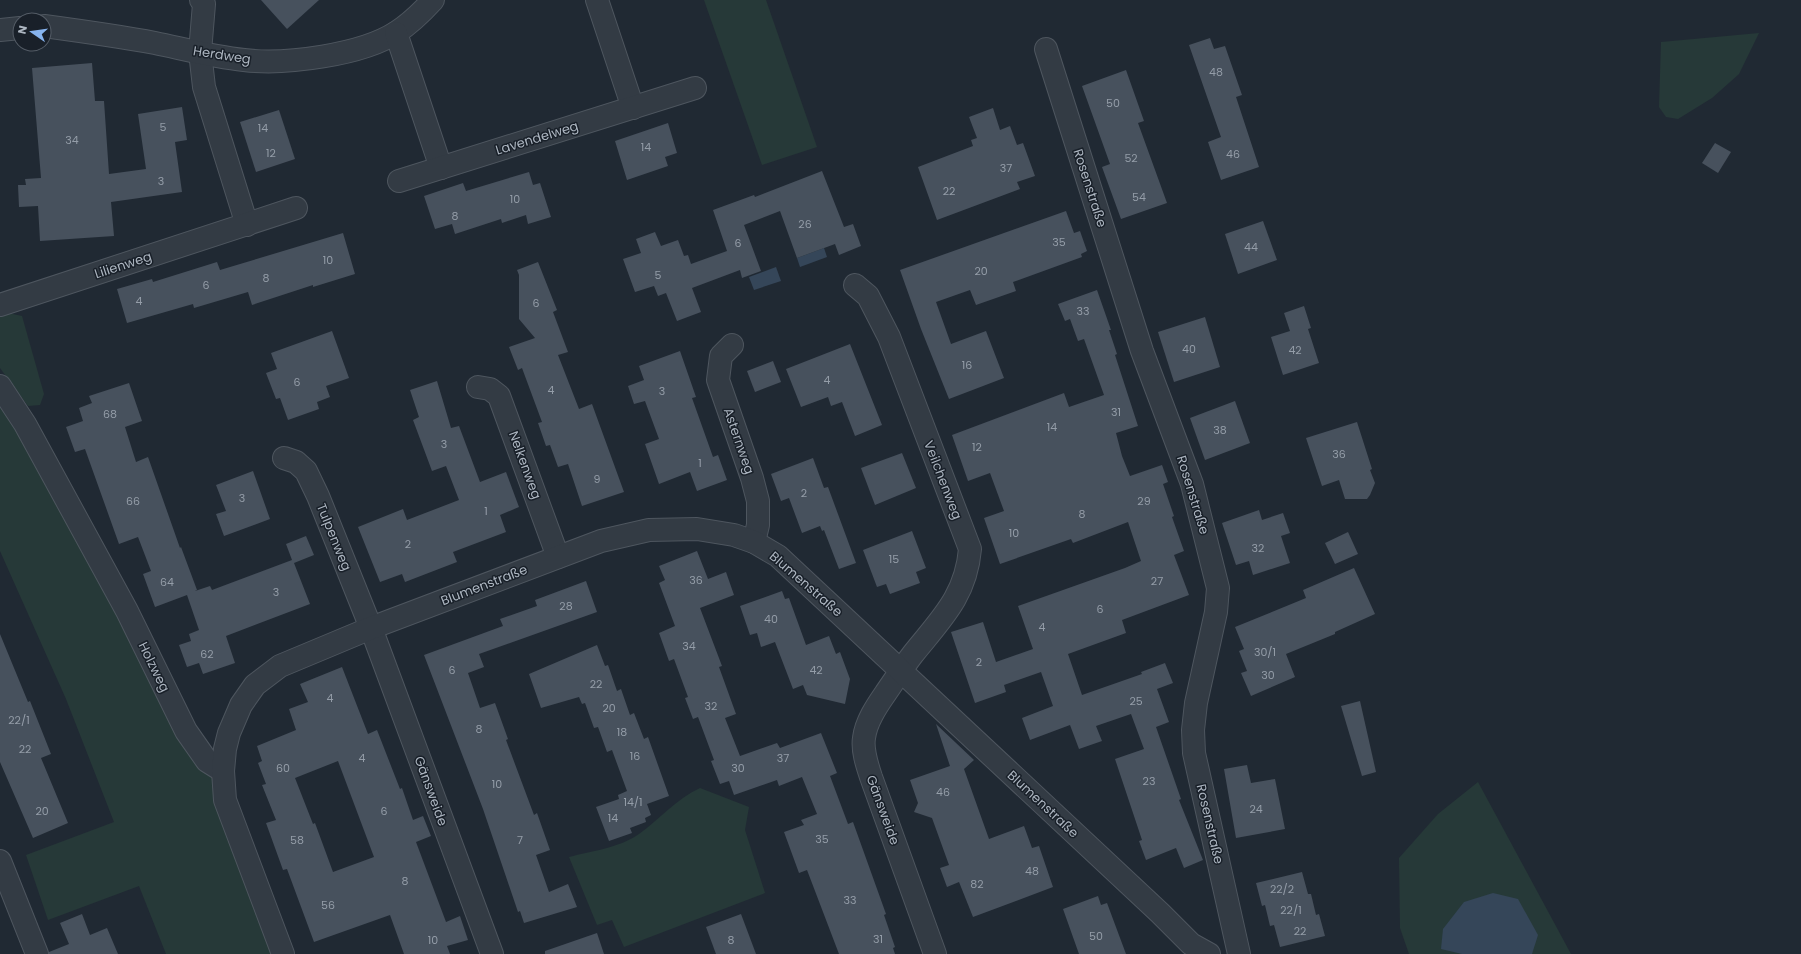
<svg xmlns="http://www.w3.org/2000/svg" width="1801" height="954" viewBox="0 0 1801 954" font-family="Poppins,sans-serif">
  <style>
    .green { fill: #263938 }
    .water { fill: #354659 }
    .building { fill: #47515d; fill-rule: evenodd }
    .lines { fill: none; stroke-linecap: round; stroke-linejoin: round }
    .minor-casing { stroke: #4e565f; stroke-width: 24 }
    .minor { stroke: #333b44; stroke-width: 22 }
    .labels { text-anchor: middle; dominant-baseline: central; stroke-width: 3; stroke-linejoin: round; paint-order: stroke }
    .number-label { font-size: 11px; fill: #949da8 }
    .street-label { font-size: 13px; fill: #adb6c1; stroke: #192029 }
  </style>
  <rect width="100%" height="100%" fill="#202933"/>
  <g class="green">
    <path d="M 704,0 L 766,0 L 817,147 L 762,165 Z"/>
    <path d="M 1759,33 L 1739,74 L 1712,98 L 1678,119 L 1666,117 L 1659,107 L 1661,42 Z"/>
    <path d="M 8,313 L 22,316 L 44,394 L 40,405 L 28,406 L 0,368 L 0,314 Z"/>
    <path d="M 0,403 L 20,432 L 207,761 L 282,954 L 166,954 L 139,886 L 48,920 L 26,855 L 114,822 L 66,699 L 0,551 Z"/>
    <path d="M 1478,782 L 1571,954 L 1409,954 L 1400,928 L 1399,858 L 1438,814 Z"/>
    <path d="M 700,788 L 749,807 L 745,830 L 765,893 L 624,947 L 612,920 L 597,925 L 569,857 C 592,851 619,848 639,834 C 660,819 676,799 700,788 Z"/>
  </g>
  <g class="water">
    <path d="M 824,248 L 827,257 L 800,267 L 797,258 Z"/>
    <path d="M 776,267 L 781,281 L 754,290 L 749,277 Z"/>
    <path d="M 1493,893 L 1518,899 L 1538,935 L 1532,954 L 1462,954 L 1441,949 L 1443,929 L 1464,902 Z"/>
  </g>
  <g class="building">
    <path d="M 261,0 L 319,0 L 287,29 Z"/>
    <path d="M 1210,38 L 1214,49 L 1225,46 L 1242,95 L 1236,97 L 1259,167 L 1221,180 L 1208,142 L 1221,137 L 1189,45 Z"/>
    <path d="M 92,63 L 95,101 L 104,101 L 109,174 L 146,169 L 138,114 L 182,107 L 187,140 L 175,142 L 182,192 L 111,202 L 114,236 L 40,241 L 38,206 L 19,207 L 18,185 L 26,185 L 25,179 L 41,178 L 32,68 Z"/>
    <path d="M 1126,70 L 1144,121 L 1138,123 L 1167,203 L 1121,219 L 1102,167 L 1110,164 L 1082,86 Z"/>
    <path d="M 993,108 L 1000,130 L 1010,126 L 1017,145 L 1023,143 L 1035,176 L 1017,182 L 1020,189 L 937,220 L 918,167 L 973,146 L 971,140 L 977,138 L 969,117 Z"/>
    <path d="M 279,110 L 295,159 L 256,172 L 240,122 Z"/>
    <path d="M 668,123 L 677,153 L 665,157 L 668,166 L 627,180 L 615,141 Z"/>
    <path d="M 1715,143 L 1731,152 L 1718,173 L 1702,163 Z"/>
    <path d="M 822,171 L 844,227 L 853,224 L 861,246 L 839,255 L 835,244 L 797,258 L 780,211 L 744,225 L 761,271 L 742,278 L 740,270 L 692,288 L 701,312 L 677,321 L 666,293 L 658,296 L 654,286 L 635,292 L 623,259 L 641,253 L 636,239 L 655,232 L 661,246 L 678,240 L 684,256 L 688,255 L 691,264 L 727,251 L 713,210 L 754,195 L 755,197 Z"/>
    <path d="M 529,172 L 533,185 L 540,183 L 551,217 L 528,224 L 526,215 L 502,223 L 501,219 L 455,234 L 452,224 L 435,229 L 424,196 L 463,183 L 466,191 Z"/>
    <path d="M 1066,211 L 1074,233 L 1080,231 L 1087,251 L 1081,254 L 1082,257 L 1013,282 L 1016,291 L 976,305 L 970,290 L 936,302 L 951,344 L 986,331 L 1004,378 L 949,399 L 921,329 L 900,270 Z"/>
    <path d="M 1263,221 L 1277,260 L 1238,274 L 1225,234 Z"/>
    <path d="M 343,233 L 355,274 L 313,287 L 313,285 L 252,305 L 248,292 L 194,308 L 193,304 L 127,323 L 117,289 L 152,279 L 153,282 L 217,262 L 220,270 Z"/>
    <path d="M 538,262 L 557,310 L 553,312 L 568,352 L 558,355 L 579,409 L 592,404 L 624,492 L 582,506 L 568,464 L 558,467 L 550,445 L 546,446 L 538,423 L 542,422 L 522,368 L 518,370 L 509,347 L 535,338 L 519,319 L 519,275 L 517,270 Z"/>
    <path d="M 1097,290 L 1111,330 L 1109,330 L 1117,354 L 1115,355 L 1138,426 L 1116,433 L 1122,456 L 1130,476 L 1162,465 L 1168,482 L 1163,484 L 1174,516 L 1172,517 L 1184,551 L 1174,555 L 1189,595 L 1122,620 L 1126,633 L 1068,654 L 1082,695 L 1142,674 L 1141,672 L 1165,663 L 1173,683 L 1157,689 L 1169,722 L 1156,727 L 1181,799 L 1179,800 L 1203,860 L 1184,868 L 1176,848 L 1146,860 L 1139,841 L 1142,840 L 1115,759 L 1144,749 L 1131,714 L 1096,726 L 1102,741 L 1079,749 L 1070,725 L 1030,740 L 1022,718 L 1053,706 L 1041,672 L 1004,685 L 1006,692 L 975,703 L 951,632 L 983,622 L 996,662 L 1033,649 L 1018,606 L 1125,568 L 1141,561 L 1128,522 L 1073,543 L 1071,539 L 1000,564 L 984,518 L 1004,511 L 990,473 L 968,481 L 952,435 L 1064,393 L 1069,407 L 1104,395 L 1084,339 L 1078,341 L 1070,319 L 1065,321 L 1058,304 Z"/>
    <path d="M 1304,306 L 1311,328 L 1308,329 L 1319,363 L 1283,375 L 1271,337 L 1290,331 L 1284,313 Z"/>
    <path d="M 1205,317 L 1220,367 L 1174,382 L 1158,332 Z"/>
    <path d="M 332,331 L 349,378 L 326,386 L 330,397 L 317,402 L 319,409 L 288,420 L 280,398 L 276,399 L 266,373 L 277,369 L 271,353 Z"/>
    <path d="M 850,344 L 882,425 L 855,436 L 842,402 L 831,406 L 828,397 L 801,407 L 786,369 Z"/>
    <path d="M 680,351 L 696,397 L 692,398 L 713,457 L 718,455 L 727,480 L 697,491 L 690,472 L 659,484 L 645,444 L 659,439 L 645,401 L 634,404 L 628,386 L 644,380 L 639,366 Z"/>
    <path d="M 773,361 L 781,382 L 755,392 L 747,371 Z"/>
    <path d="M 437,381 L 451,428 L 459,426 L 480,482 L 506,472 L 519,507 L 500,515 L 506,532 L 453,552 L 457,562 L 405,582 L 402,574 L 380,582 L 358,527 L 403,509 L 407,520 L 459,500 L 446,466 L 432,471 L 413,420 L 419,417 L 410,390 Z"/>
    <path d="M 129,383 L 142,421 L 125,427 L 136,462 L 148,457 L 180,548 L 181,547 L 197,590 L 195,591 L 210,586 L 212,590 L 292,560 L 286,544 L 306,536 L 314,555 L 294,563 L 310,604 L 226,636 L 235,663 L 203,674 L 199,663 L 187,667 L 179,645 L 191,641 L 189,634 L 199,630 L 187,595 L 155,607 L 143,574 L 151,571 L 138,537 L 119,544 L 85,449 L 75,452 L 66,427 L 83,421 L 79,408 L 92,403 L 89,396 Z"/>
    <path d="M 1235,401 L 1250,443 L 1205,460 L 1190,418 Z"/>
    <path d="M 1357,422 L 1372,469 L 1370,470 L 1375,483 L 1370,495 L 1367,499 L 1345,499 L 1339,480 L 1322,486 L 1306,438 Z"/>
    <path d="M 902,453 L 916,488 L 875,505 L 861,468 Z"/>
    <path d="M 813,458 L 824,488 L 828,487 L 856,563 L 839,569 L 824,530 L 822,531 L 820,526 L 802,533 L 789,498 L 781,501 L 771,474 Z"/>
    <path d="M 253,471 L 270,519 L 224,536 L 216,514 L 226,511 L 216,485 Z"/>
    <path d="M 1259,510 L 1262,520 L 1283,513 L 1290,533 L 1281,536 L 1290,563 L 1253,575 L 1249,561 L 1236,565 L 1222,523 Z"/>
    <path d="M 912,531 L 926,568 L 916,572 L 920,583 L 890,594 L 886,584 L 877,587 L 863,550 Z"/>
    <path d="M 1348,532 L 1358,554 L 1335,564 L 1325,543 Z"/>
    <path d="M 697,551 L 708,579 L 726,572 L 734,595 L 700,608 L 722,666 L 719,667 L 736,714 L 725,718 L 740,756 L 777,743 L 780,748 L 821,733 L 837,773 L 830,776 L 848,824 L 853,822 L 886,914 L 884,915 L 895,947 L 893,948 L 895,954 L 839,954 L 807,870 L 799,873 L 784,832 L 804,825 L 801,820 L 817,814 L 802,777 L 779,786 L 777,780 L 734,795 L 729,781 L 720,784 L 711,761 L 714,760 L 698,717 L 693,719 L 685,698 L 688,697 L 674,659 L 669,661 L 659,633 L 675,626 L 659,583 L 665,580 L 659,566 Z"/>
    <path d="M 1354,568 L 1375,614 L 1335,632 L 1335,634 L 1286,654 L 1295,677 L 1251,696 L 1241,673 L 1247,671 L 1239,651 L 1244,649 L 1235,627 L 1306,598 L 1303,590 Z"/>
    <path d="M 586,581 L 597,612 L 479,654 L 484,667 L 468,673 L 480,708 L 495,703 L 508,739 L 506,740 L 534,815 L 537,813 L 550,850 L 536,855 L 549,892 L 568,884 L 577,907 L 524,923 L 520,911 L 518,912 L 483,809 L 424,655 L 503,626 L 500,619 L 537,606 L 535,600 Z"/>
    <path d="M 782,591 L 785,599 L 789,598 L 806,645 L 829,636 L 836,654 L 840,652 L 850,679 L 845,704 L 807,695 L 803,685 L 793,689 L 775,642 L 761,647 L 757,633 L 750,635 L 740,606 Z"/>
    <path d="M 0,634 L 28,702 L 30,701 L 51,754 L 41,758 L 68,823 L 33,838 L 0,762 Z"/>
    <path d="M 597,645 L 605,666 L 608,665 L 617,691 L 621,689 L 630,715 L 634,713 L 644,739 L 648,737 L 669,796 L 647,804 L 651,815 L 645,818 L 646,822 L 630,828 L 632,833 L 609,841 L 596,807 L 619,799 L 618,795 L 627,791 L 612,750 L 607,752 L 598,727 L 594,728 L 585,703 L 582,704 L 579,697 L 541,708 L 529,674 Z"/>
    <path d="M 342,667 L 368,734 L 377,730 L 400,789 L 402,788 L 413,820 L 423,816 L 431,836 L 416,842 L 446,922 L 460,916 L 468,940 L 447,946 L 450,954 L 404,954 L 390,915 L 314,942 L 287,869 L 283,870 L 266,823 L 276,820 L 262,785 L 266,784 L 258,763 L 262,761 L 257,746 L 296,730 L 289,709 L 308,702 L 300,684 ZM 338,761 L 374,857 L 333,872 L 315,823 L 313,824 L 295,778 Z"/>
    <path d="M 1360,701 L 1376,772 L 1362,776 L 1341,706 Z"/>
    <path d="M 936,724 L 974,760 L 964,769 L 989,839 L 1024,826 L 1032,848 L 1039,846 L 1053,887 L 973,917 L 959,882 L 947,887 L 940,868 L 949,865 L 932,818 L 914,812 L 918,803 L 910,780 L 950,766 Z"/>
    <path d="M 1247,765 L 1251,783 L 1275,779 L 1285,829 L 1236,838 L 1224,769 Z"/>
    <path d="M 1302,872 L 1308,894 L 1311,894 L 1316,915 L 1319,914 L 1325,936 L 1280,947 L 1274,925 L 1270,926 L 1265,905 L 1262,906 L 1256,883 Z"/>
    <path d="M 1098,896 L 1101,905 L 1107,903 L 1126,954 L 1079,954 L 1063,909 Z"/>
    <path d="M 82,914 L 90,935 L 107,928 L 118,954 L 49,954 L 49,952 L 69,944 L 60,923 Z"/>
    <path d="M 741,914 L 756,954 L 716,954 L 706,927 Z"/>
    <path d="M 597,933 L 604,954 L 545,954 L 545,951 Z"/>
  </g>
  <g class="lines">
    <g class="minor-casing">
      <g id="minor">
        <path d="M 201,0 L 204,4 L 200,52 L 204,87 L 247,225"/>
        <path d="M 597,0 L 633,108"/>
        <path d="M 44,26 C 81,31 118,36 155,43 C 184,49 214,57 244,60 C 285,65 362,55 397,32 C 411,23 422,12 433,0"/>
        <path d="M 0,30 L 20,28"/>
        <path d="M 396,33 L 441,168"/>
        <path d="M 1046,49 L 1142,351 L 1192,484 L 1218,588 L 1216,612 L 1196,703 L 1193,730 L 1194,753 L 1239,954"/>
        <path d="M 399,181 L 695,88"/>
        <path d="M 855,285 L 868,296 L 889,337 L 970,549 C 966,596 941,619 913,654 C 903,667 894,681 885,694 C 876,707 866,722 864,738 C 862,750 867,765 871,777 L 935,954"/>
        <path d="M 0,305 L 296,208"/>
        <path d="M 732,345 L 721,356 L 718,380 L 752,478 L 758,501 L 758,525 L 754,542"/>
        <path d="M 0,386 L 25,424 L 127,611 L 186,731 L 207,761 L 223,771"/>
        <path d="M 478,387 L 490,389 L 499,396 L 558,557"/>
        <path d="M 284,458 L 296,462 L 306,471 L 318,496 L 371,628 L 492,954"/>
        <path d="M 0,861 L 37,954"/>
        <path d="M 283,954 L 225,800 L 223,771 L 225,749 L 229,733 L 241,705 L 255,685 L 280,666 L 371,628 L 601,541 L 649,530 L 697,529 L 734,535 L 754,542 L 778,556 L 1160,913 L 1191,944 L 1209,954"/>
      </g>
    </g>
    <use href="#minor" class="minor"/>
  </g>
  <g class="labels">
    <g class="number-label">
      <text x="1216" y="72">48</text>
      <text x="1113" y="103">50</text>
      <text x="163" y="127">5</text>
      <text x="263" y="128">14</text>
      <text x="72" y="140">34</text>
      <text x="646" y="147">14</text>
      <text x="271" y="153">12</text>
      <text x="1233" y="154">46</text>
      <text x="1131" y="158">52</text>
      <text x="1006" y="168">37</text>
      <text x="161" y="181">3</text>
      <text x="949" y="191">22</text>
      <text x="1139" y="197">54</text>
      <text x="515" y="199">10</text>
      <text x="455" y="216">8</text>
      <text x="805" y="224">26</text>
      <text x="1059" y="242">35</text>
      <text x="738" y="243">6</text>
      <text x="1251" y="247">44</text>
      <text x="328" y="260">10</text>
      <text x="981" y="271">20</text>
      <text x="658" y="275">5</text>
      <text x="266" y="278">8</text>
      <text x="206" y="285">6</text>
      <text x="139" y="301">4</text>
      <text x="536" y="303">6</text>
      <text x="1083" y="311">33</text>
      <text x="1189" y="349">40</text>
      <text x="1295" y="350">42</text>
      <text x="967" y="365">16</text>
      <text x="827" y="380">4</text>
      <text x="297" y="382">6</text>
      <text x="551" y="390">4</text>
      <text x="662" y="391">3</text>
      <text x="1116" y="412">31</text>
      <text x="110" y="414">68</text>
      <text x="1052" y="427">14</text>
      <text x="1220" y="430">38</text>
      <text x="444" y="444">3</text>
      <text x="977" y="447">12</text>
      <text x="1339" y="454">36</text>
      <text x="700" y="463">1</text>
      <text x="597" y="479">9</text>
      <text x="804" y="493">2</text>
      <text x="242" y="498">3</text>
      <text x="133" y="501">66</text>
      <text x="1144" y="501">29</text>
      <text x="486" y="511">1</text>
      <text x="1082" y="514">8</text>
      <text x="1014" y="533">10</text>
      <text x="408" y="544">2</text>
      <text x="1258" y="548">32</text>
      <text x="894" y="559">15</text>
      <text x="696" y="580">36</text>
      <text x="1157" y="581">27</text>
      <text x="167" y="582">64</text>
      <text x="276" y="592">3</text>
      <text x="566" y="606">28</text>
      <text x="1100" y="609">6</text>
      <text x="771" y="619">40</text>
      <text x="1042" y="627">4</text>
      <text x="689" y="646">34</text>
      <text x="1265" y="652">30/1</text>
      <text x="207" y="654">62</text>
      <text x="979" y="662">2</text>
      <text x="452" y="670">6</text>
      <text x="816" y="670">42</text>
      <text x="1268" y="675">30</text>
      <text x="596" y="684">22</text>
      <text x="330" y="698">4</text>
      <text x="1136" y="701">25</text>
      <text x="711" y="706">32</text>
      <text x="609" y="708">20</text>
      <text x="19" y="720">22/1</text>
      <text x="479" y="729">8</text>
      <text x="622" y="732">18</text>
      <text x="25" y="749">22</text>
      <text x="635" y="756">16</text>
      <text x="362" y="758">4</text>
      <text x="783" y="758">37</text>
      <text x="283" y="768">60</text>
      <text x="738" y="768">30</text>
      <text x="1149" y="781">23</text>
      <text x="497" y="784">10</text>
      <text x="943" y="792">46</text>
      <text x="633" y="802">14/1</text>
      <text x="1256" y="809">24</text>
      <text x="42" y="811">20</text>
      <text x="384" y="811">6</text>
      <text x="613" y="818">14</text>
      <text x="822" y="839">35</text>
      <text x="297" y="840">58</text>
      <text x="520" y="840">7</text>
      <text x="1032" y="871">48</text>
      <text x="405" y="881">8</text>
      <text x="977" y="884">82</text>
      <text x="1282" y="889">22/2</text>
      <text x="850" y="900">33</text>
      <text x="328" y="905">56</text>
      <text x="1291" y="910">22/1</text>
      <text x="1300" y="931">22</text>
      <text x="1096" y="936">50</text>
      <text x="878" y="939">31</text>
      <text x="433" y="940">10</text>
      <text x="731" y="940">8</text>
    </g>
    <g class="street-label">
      <text transform="translate(222 55) rotate(9)">Herdweg</text>
      <text transform="translate(537 138) rotate(-17)">Lavendelweg</text>
      <text transform="translate(1090 188) rotate(72)">Rosenstraße</text>
      <text transform="translate(123 265) rotate(-18)">Lilienweg</text>
      <text transform="translate(739 441) rotate(71)">Asternweg</text>
      <text transform="translate(525 465) rotate(70)">Nelkenweg</text>
      <text transform="translate(943 480) rotate(69)">Veilchenweg</text>
      <text transform="translate(1193 495) rotate(73)">Rosenstraße</text>
      <text transform="translate(334 537) rotate(68)">Tulpenweg</text>
      <text transform="translate(806 584) rotate(41)">Blumenstraße</text>
      <text transform="translate(484 585) rotate(-21)">Blumenstraße</text>
      <text transform="translate(154 667) rotate(64)">Holzweg</text>
      <text transform="translate(431 791) rotate(70)">Gänsweide</text>
      <text transform="translate(1043 804) rotate(43)">Blumenstraße</text>
      <text transform="translate(883 810) rotate(70)">Gänsweide</text>
      <text transform="translate(1210 824) rotate(77)">Rosenstraße</text>
    </g>
  </g>
  <g transform="translate(32 32) rotate(283)"><circle r="19" fill="#192029" stroke="#545c66"/>
  <path d="M0-3L7 15L0 10L-7 15Z" fill="#86b3ee"/>
  <text y="-6" font-size="11" font-weight="bold" text-anchor="middle" fill="#adb6c1">N</text>
  </g>
</svg>
